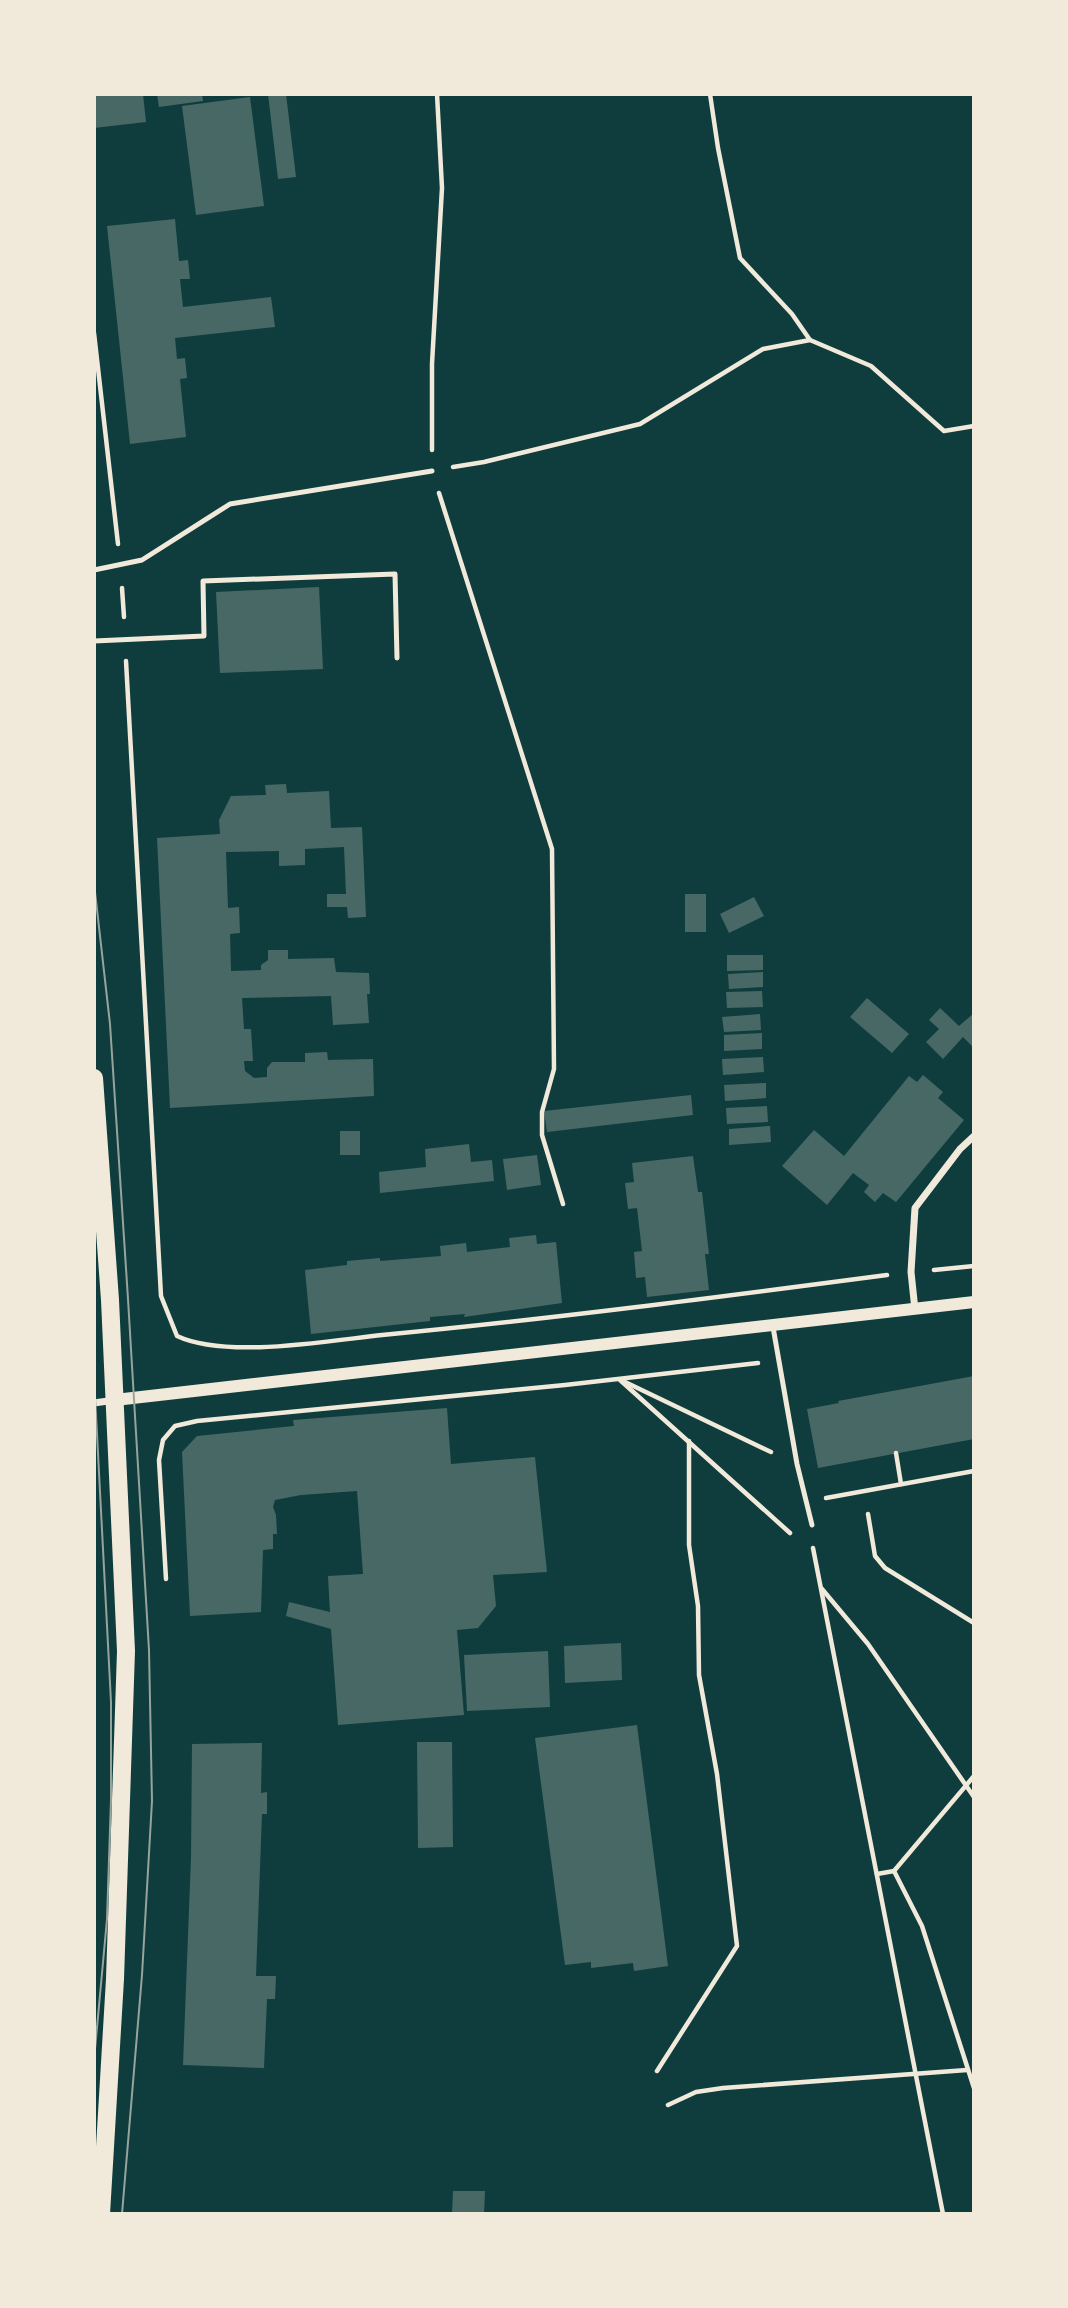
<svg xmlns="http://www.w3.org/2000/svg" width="1068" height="2308" viewBox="0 0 1068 2308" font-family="Rubik,sans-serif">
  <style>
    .building { fill: #486865 }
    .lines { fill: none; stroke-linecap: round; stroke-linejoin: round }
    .path { stroke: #f1e9da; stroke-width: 4.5 }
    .service { stroke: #f1e9da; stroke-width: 5 }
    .minor { stroke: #f1e9da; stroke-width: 7 }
    .tertiary { stroke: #f1e9da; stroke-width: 12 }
    .primary { stroke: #f1e9da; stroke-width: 18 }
    .tram { stroke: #97a49c; stroke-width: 2 }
  </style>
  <rect width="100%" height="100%" fill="#0f3d3e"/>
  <g class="building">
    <path d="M 94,94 L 143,94 L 146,122 L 94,128 Z"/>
    <path d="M 157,94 L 202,94 L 203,101 L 159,107 Z"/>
    <path d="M 268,94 L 286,94 L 296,177 L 278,179 Z"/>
    <path d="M 250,97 L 264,206 L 196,215 L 182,106 Z"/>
    <path d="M 175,219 L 179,261 L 188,260 L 190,279 L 180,279 L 183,307 L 271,297 L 275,327 L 175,338 L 177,359 L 185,358 L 187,378 L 180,379 L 186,437 L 130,444 L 107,226 Z"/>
    <path d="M 319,587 L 323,669 L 220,673 L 216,592 Z"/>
    <path d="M 286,784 L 287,793 L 329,791 L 331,828 L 362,827 L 366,917 L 348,918 L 347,907 L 327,907 L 327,894 L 346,894 L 344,847 L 305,849 L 305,865 L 279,866 L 279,851 L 226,852 L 228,908 L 239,907 L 240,933 L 230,934 L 231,971 L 261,970 L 261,965 L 268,960 L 268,950 L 288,950 L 288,959 L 334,958 L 336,972 L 369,973 L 370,994 L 367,994 L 369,1023 L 333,1025 L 331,996 L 242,998 L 244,1029 L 251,1029 L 253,1061 L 244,1061 L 245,1071 L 254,1078 L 267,1077 L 267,1068 L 272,1062 L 305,1062 L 305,1053 L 327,1052 L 328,1060 L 373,1059 L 374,1096 L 170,1108 L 157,838 L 220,834 L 219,820 L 231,796 L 266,795 L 265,785 Z"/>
    <rect x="685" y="894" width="21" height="38"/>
    <path d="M 754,897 L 764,916 L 729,933 L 720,914 Z"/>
    <path d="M 727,955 L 763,955 L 763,970 L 727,971 Z"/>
    <path d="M 763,972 L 763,987 L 729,989 L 728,974 Z"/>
    <path d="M 762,991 L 763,1007 L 727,1008 L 726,992 Z"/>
    <path d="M 867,998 L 909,1034 L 892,1053 L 850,1017 Z"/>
    <path d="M 940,1008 L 959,1026 L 974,1013 L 974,1048 L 963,1037 L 943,1059 L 926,1042 L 939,1029 L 929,1020 Z"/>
    <path d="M 760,1014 L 761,1030 L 724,1032 L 722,1017 Z"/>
    <path d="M 762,1033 L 762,1049 L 724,1051 L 724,1035 Z"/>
    <path d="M 763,1057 L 764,1072 L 723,1075 L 722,1059 Z"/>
    <path d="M 923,1075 L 943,1092 L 938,1098 L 964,1120 L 896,1202 L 883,1193 L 875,1202 L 864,1192 L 869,1185 L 853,1173 L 827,1205 L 782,1166 L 814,1130 L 844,1156 L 909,1076 L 917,1082 Z"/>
    <path d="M 766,1083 L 766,1098 L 725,1101 L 724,1085 Z"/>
    <path d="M 691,1095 L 693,1115 L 547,1132 L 544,1111 Z"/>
    <path d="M 767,1106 L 768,1122 L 727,1124 L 726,1108 Z"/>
    <path d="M 770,1126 L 771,1142 L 729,1145 L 729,1129 Z"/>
    <rect x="340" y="1131" width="20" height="24"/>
    <path d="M 469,1144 L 471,1162 L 492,1160 L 494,1181 L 380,1193 L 379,1172 L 426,1167 L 425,1149 Z"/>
    <path d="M 537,1155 L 541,1185 L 507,1190 L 503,1159 Z"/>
    <path d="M 693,1156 L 698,1192 L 702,1192 L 709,1254 L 705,1254 L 709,1290 L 647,1297 L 645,1277 L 636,1278 L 634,1252 L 642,1251 L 637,1208 L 628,1209 L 625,1183 L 634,1182 L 632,1163 Z"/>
    <path d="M 536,1235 L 537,1244 L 556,1242 L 562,1303 L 464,1317 L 465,1314 L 430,1317 L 430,1321 L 311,1334 L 305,1270 L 347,1265 L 347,1261 L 380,1258 L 380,1261 L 441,1256 L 440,1246 L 466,1243 L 467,1252 L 510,1247 L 509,1238 Z"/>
    <path d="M 974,1376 L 974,1439 L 818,1468 L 807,1409 L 839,1403 L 838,1401 Z"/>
    <path d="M 447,1408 L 451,1464 L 535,1457 L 547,1572 L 493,1575 L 496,1606 L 478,1628 L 457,1630 L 464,1715 L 338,1725 L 331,1629 L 286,1616 L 289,1602 L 330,1612 L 328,1576 L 363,1574 L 357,1491 L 301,1495 L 275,1500 L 273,1507 L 276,1515 L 277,1534 L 273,1534 L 273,1549 L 263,1550 L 261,1612 L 190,1616 L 182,1452 L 197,1436 L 294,1426 L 293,1420 Z"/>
    <path d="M 621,1643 L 622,1680 L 565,1683 L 564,1646 Z"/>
    <path d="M 548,1651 L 550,1707 L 467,1711 L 464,1655 Z"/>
    <path d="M 637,1725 L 668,1966 L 634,1971 L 633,1963 L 591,1968 L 591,1962 L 565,1965 L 535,1738 Z"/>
    <path d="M 417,1742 L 452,1742 L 453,1847 L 418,1848 Z"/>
    <path d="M 262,1743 L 261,1793 L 267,1792 L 267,1814 L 262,1814 L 256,1976 L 276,1976 L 275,1999 L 267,1999 L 264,2068 L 183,2065 L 191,1858 L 192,1744 Z"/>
    <path d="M 453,2191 L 485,2191 L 484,2214 L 452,2214 Z"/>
  </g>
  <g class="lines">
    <g class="path">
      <path d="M 94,333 L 118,544"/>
      <path d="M 810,340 L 871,366 L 944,431 L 974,426"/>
      <path d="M 432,450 L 432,364 L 442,188 L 437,94"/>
      <path d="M 453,467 L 484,462 L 640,424 L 763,349 L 810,340 L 792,314 L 740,258 L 718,148 L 710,94"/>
      <path d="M 439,493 L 552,849 L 554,1069 L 542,1112 L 542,1135 L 563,1204"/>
      <path d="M 122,588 L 124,617"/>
      <path d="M 126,661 L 161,1296 L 177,1336 C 226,1359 327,1341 382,1335 C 551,1319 719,1297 887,1275"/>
      <path d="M 934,1270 L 974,1266"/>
      <path d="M 620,1380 L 790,1533"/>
      <path d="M 625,1382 L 771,1452"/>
      <path d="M 896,1453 L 901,1484"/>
      <path d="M 826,1498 L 974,1471"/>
      <path d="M 868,1514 L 875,1556 L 885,1568 L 974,1623"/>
      <path d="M 813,1548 L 943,2214"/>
      <path d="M 166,1579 L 159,1460 L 163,1440 L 175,1426 L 197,1421 L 565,1385 L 758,1363"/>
      <path d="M 822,1589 L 868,1644 L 974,1797"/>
      <path d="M 894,1871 L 974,1776"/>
      <path d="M 877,1874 L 894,1871 L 922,1926 L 974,2088"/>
      <path d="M 657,2071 L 737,1946 L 717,1774 L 699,1675 L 698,1606 L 689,1545 L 689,1441"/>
      <path d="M 668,2105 L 696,2092 L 723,2088 L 967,2070"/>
    </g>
    <g class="service">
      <path d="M 94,570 L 142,560 L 230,504 L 432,471"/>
      <path d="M 94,641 L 204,636 L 203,581 L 395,574 L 397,658"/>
      <path d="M 773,1327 L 797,1464 L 812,1525"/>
    </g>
    <g class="minor">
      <path d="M 915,1310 L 911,1272 L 915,1208 L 960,1149 L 974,1136"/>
      <path d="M 94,1403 L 115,1400"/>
    </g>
    <path class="tertiary" d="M 115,1400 L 974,1302"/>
    <path class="primary" d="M 94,1078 L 110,1300 L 126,1651 L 115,1979 L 101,2214"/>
    <g class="tram">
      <path d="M 94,883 L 110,1024 L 128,1299 L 149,1650 L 152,1801 L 142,1975 L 122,2214"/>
      <path d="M 94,1377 L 111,1702 L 111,1800 L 107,1919 L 94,2060"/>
    </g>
  </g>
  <rect width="1068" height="2308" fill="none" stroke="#f1e9da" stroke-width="192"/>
</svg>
